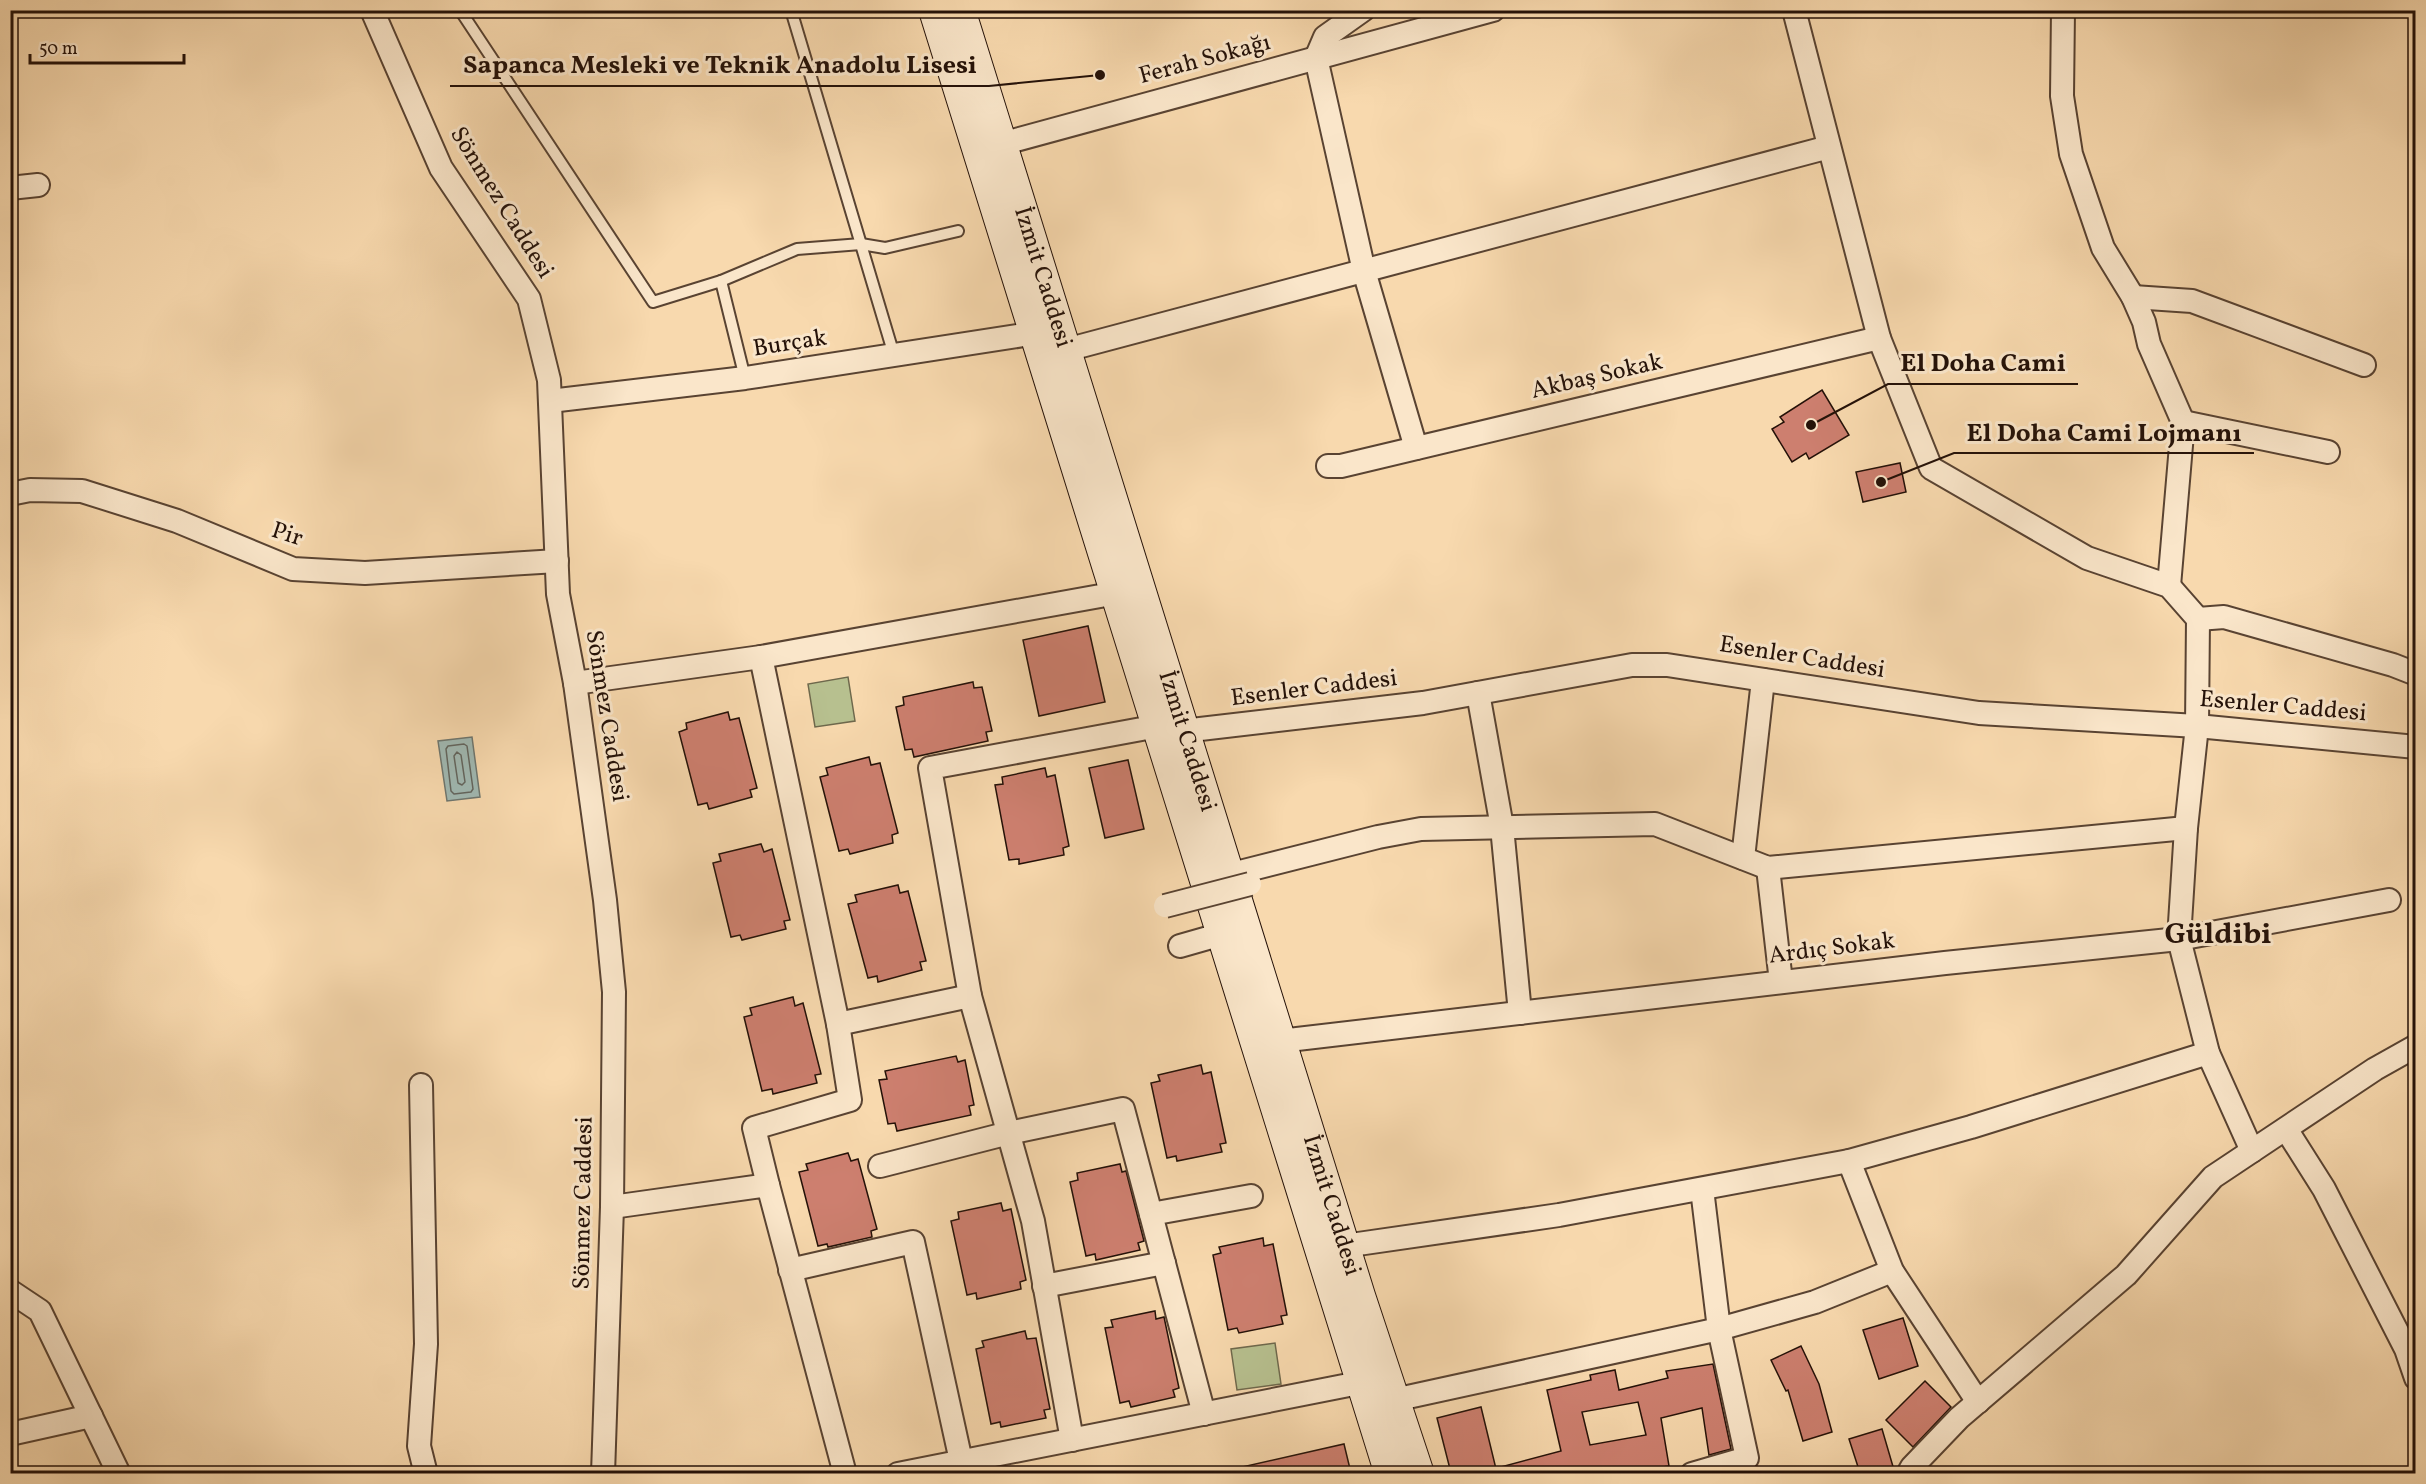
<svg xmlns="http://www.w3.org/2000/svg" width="2426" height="1484" viewBox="0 0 2426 1484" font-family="Vollkorn,serif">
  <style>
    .green { fill: #b7c08f; stroke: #6e684c; stroke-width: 1.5 }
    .water { fill: #a0b9b3; stroke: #6e766f; stroke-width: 1.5 }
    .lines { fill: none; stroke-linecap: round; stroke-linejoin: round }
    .shore { stroke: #62655e; stroke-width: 1.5 }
    .building { fill: #cd7f6f; stroke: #241108; stroke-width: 1.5; fill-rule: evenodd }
    .lane-casing { stroke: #594332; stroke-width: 14 }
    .street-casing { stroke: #594332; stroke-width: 26 }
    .secondary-casing { stroke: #241108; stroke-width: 34 }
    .lane { stroke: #fae6ca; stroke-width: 10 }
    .street { stroke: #fae6ca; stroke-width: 22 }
    .secondary { stroke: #fae6ca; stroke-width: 32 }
    .street-bridge-casing { stroke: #594332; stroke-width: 26; stroke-linecap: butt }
    .street-bridge { stroke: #fae6ca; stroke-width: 22 }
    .labels { text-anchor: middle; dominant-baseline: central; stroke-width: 6; stroke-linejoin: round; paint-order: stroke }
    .street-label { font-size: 24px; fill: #241108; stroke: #fae6ca }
    .district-label { font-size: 30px; font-weight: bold; fill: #241108; stroke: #fae6ca }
    .leader { fill: none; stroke: #241108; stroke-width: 2 }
    .callout-dot { fill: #241108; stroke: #fae6ca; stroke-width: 2 }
    .callout-label { font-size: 26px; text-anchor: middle; font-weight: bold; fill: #241108; stroke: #fae6ca; stroke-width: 6; stroke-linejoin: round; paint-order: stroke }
  </style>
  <rect width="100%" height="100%" fill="#f8d9ae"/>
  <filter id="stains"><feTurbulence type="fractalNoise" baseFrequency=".00333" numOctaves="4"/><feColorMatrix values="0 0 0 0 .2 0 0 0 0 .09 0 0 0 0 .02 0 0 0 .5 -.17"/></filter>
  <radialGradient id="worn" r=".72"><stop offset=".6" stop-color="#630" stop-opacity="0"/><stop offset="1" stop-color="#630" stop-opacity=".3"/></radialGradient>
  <g class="green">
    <path d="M 848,677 L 855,721 L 815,727 L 808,684 Z"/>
    <path d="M 1275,1343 L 1281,1384 L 1237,1390 L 1231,1349 Z"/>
  </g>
  <path class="water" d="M 472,737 L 480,797 L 447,801 L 438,741 Z"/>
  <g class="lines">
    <g class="shore">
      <path d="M 464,744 L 467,746 L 473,789 L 471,792 L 454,794 L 451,791 L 446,749 L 448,746 Z"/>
      <path d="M 457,752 L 461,755 L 465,782 L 462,785 L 458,783 L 454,756 Z"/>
    </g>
  </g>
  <g class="building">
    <path d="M 1822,390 L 1849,435 L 1809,459 L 1806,453 L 1792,462 L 1772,429 L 1784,422 L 1780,417 Z"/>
    <path d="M 1900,463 L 1906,492 L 1863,502 L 1856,472 Z"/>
    <path d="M 1088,626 L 1105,702 L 1039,716 L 1023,640 Z"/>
    <path d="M 973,682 L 974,688 L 982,687 L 992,731 L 986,732 L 988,741 L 914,757 L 912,749 L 905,750 L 896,707 L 904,705 L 903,697 Z"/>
    <path d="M 728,712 L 730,720 L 739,718 L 757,788 L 750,790 L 752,797 L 709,809 L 707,803 L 698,805 L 679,732 L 687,729 L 686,723 Z"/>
    <path d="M 869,757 L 871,765 L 880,763 L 898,833 L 892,835 L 893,843 L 850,854 L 848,849 L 839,851 L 820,777 L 828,775 L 826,768 Z"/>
    <path d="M 1128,760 L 1144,829 L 1105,838 L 1089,768 Z"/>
    <path d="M 1045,768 L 1047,777 L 1055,775 L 1069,846 L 1063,848 L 1064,855 L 1019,864 L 1019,859 L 1009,860 L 995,785 L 1003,784 L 1002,777 Z"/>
    <path d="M 761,844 L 764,852 L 772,849 L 790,920 L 784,921 L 786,929 L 742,940 L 740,935 L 731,937 L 713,863 L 721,861 L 719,854 Z"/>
    <path d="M 898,885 L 900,893 L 908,891 L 926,961 L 920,962 L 922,970 L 878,982 L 877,976 L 868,978 L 848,904 L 857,902 L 855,895 Z"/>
    <path d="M 793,997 L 795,1006 L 803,1003 L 821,1074 L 815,1075 L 817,1083 L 773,1094 L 772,1089 L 762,1091 L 744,1017 L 752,1015 L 750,1008 Z"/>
    <path d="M 956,1056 L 958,1062 L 965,1060 L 974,1105 L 969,1106 L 971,1115 L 897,1131 L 895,1123 L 888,1124 L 879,1080 L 887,1079 L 885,1071 Z"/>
    <path d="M 1201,1065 L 1203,1074 L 1211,1072 L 1226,1143 L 1220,1144 L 1222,1152 L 1177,1161 L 1176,1156 L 1167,1158 L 1151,1083 L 1160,1081 L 1158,1075 Z"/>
    <path d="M 848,1153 L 851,1161 L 858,1159 L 877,1229 L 871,1231 L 872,1237 L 828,1247 L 827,1244 L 818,1246 L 799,1172 L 808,1170 L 806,1164 Z"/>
    <path d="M 1120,1164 L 1122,1172 L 1126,1171 L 1144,1241 L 1138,1243 L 1140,1250 L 1096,1260 L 1095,1254 L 1086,1256 L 1070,1182 L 1078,1180 L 1077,1173 Z"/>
    <path d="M 1001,1203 L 1003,1211 L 1011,1209 L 1026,1280 L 1020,1282 L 1021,1289 L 977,1299 L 976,1293 L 967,1295 L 951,1221 L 959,1219 L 958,1212 Z"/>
    <path d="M 1263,1238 L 1264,1246 L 1273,1244 L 1287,1315 L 1281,1316 L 1283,1324 L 1239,1333 L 1237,1328 L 1228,1330 L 1213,1255 L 1221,1253 L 1219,1247 Z"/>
    <path d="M 1155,1311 L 1156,1319 L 1164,1317 L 1179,1388 L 1173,1390 L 1175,1397 L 1131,1407 L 1129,1401 L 1120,1403 L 1105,1328 L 1113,1327 L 1111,1320 Z"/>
    <path d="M 1903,1318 L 1918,1366 L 1879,1379 L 1863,1330 Z"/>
    <path d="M 1025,1331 L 1027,1339 L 1036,1338 L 1050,1409 L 1044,1410 L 1046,1418 L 1001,1427 L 1000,1422 L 991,1424 L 976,1349 L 984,1347 L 982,1341 Z"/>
    <path d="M 1801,1346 L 1819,1384 L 1832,1432 L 1803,1441 L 1788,1390 L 1786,1391 L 1771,1360 Z"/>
    <path d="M 1713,1364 L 1731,1449 L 1709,1455 L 1702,1408 L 1661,1418 L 1669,1466 L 1624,1473 L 1498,1473 L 1497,1468 L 1561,1451 L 1547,1390 L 1591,1380 L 1590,1375 L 1615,1370 L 1619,1390 L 1668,1378 L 1666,1371 ZM 1638,1402 L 1646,1435 L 1590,1445 L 1582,1412 Z"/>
    <path d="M 1925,1381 L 1951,1407 L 1913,1447 L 1886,1420 Z"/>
    <path d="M 1481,1407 L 1497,1473 L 1451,1473 L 1437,1418 Z"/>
    <path d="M 1882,1429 L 1894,1470 L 1882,1473 L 1860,1473 L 1849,1439 Z"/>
    <path d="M 1344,1444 L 1351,1473 L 1243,1473 L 1242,1467 Z"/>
  </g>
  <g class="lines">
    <g class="lane-casing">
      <g id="lane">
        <path d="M 460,10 L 653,302 L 721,281 L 745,378"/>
        <path d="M 791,10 L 894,355"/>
        <path d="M 721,281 L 797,249 L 861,244 L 885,248 L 958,231"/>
      </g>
    </g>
    <g class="street-casing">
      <g id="street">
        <path d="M 372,10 L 441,168 L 529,299 L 549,380 L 558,594 L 575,683 L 605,900 L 614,992 L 612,1207 L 603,1474"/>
        <path d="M 1363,10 L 1325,37 L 1316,58 L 1364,271 L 1416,448"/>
        <path d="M 1794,10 L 1879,338 L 1931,468 L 2087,558 L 2169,586 L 2198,619 L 2197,726 L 2186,828 L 2179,939 L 2208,1053 L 2252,1151"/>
        <path d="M 2063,10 L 2062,96 L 2071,154 L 2103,248 L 2133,297 L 2144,322 L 2149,344 L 2183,422 L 2169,586"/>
        <path d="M 1001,144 L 1493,10"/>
        <path d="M 10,188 L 38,185"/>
        <path d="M 2133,297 L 2192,301 L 2364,365"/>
        <path d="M 1066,350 L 1829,147"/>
        <path d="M 550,401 L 745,378 L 1037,333"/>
        <path d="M 2183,422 L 2328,452"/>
        <path d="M 1328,466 L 1341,466 L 1879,338"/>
        <path d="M 10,494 L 30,490 L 82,491 L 177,521 L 293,569 L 365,573 L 557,561"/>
        <path d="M 2198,619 L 2224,617 L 2393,665 L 2416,674"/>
        <path d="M 761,657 L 838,1024 L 970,996"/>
        <path d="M 575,683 L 761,657 L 1117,593"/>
        <path d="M 1478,693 L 1502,827 L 1520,1013"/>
        <path d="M 1183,731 L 1423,703 L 1632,665 L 1667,665 L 1979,713 L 2197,726 L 2416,747"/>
        <path d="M 1743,858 L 1763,680"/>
        <path d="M 1768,868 L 1781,982"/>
        <path d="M 1228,875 L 1378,837 L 1421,829 L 1655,824 L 1768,868 L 2186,828"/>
        <path d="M 1180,946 L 1222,934"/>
        <path d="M 1280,1041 L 1945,963 L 2179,939 L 2389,900"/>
        <path d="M 421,1085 L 426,1344 L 419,1446 L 426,1474"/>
        <path d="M 2286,1129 L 2324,1189 L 2406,1349 L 2416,1378"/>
        <path d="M 1849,1161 L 1892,1271 L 1978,1402"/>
        <path d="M 880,1166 L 1009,1133 L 1123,1109 L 1204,1414"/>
        <path d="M 768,1185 L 754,1128 L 850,1100 L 838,1024"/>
        <path d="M 612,1207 L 768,1185 L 845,1474"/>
        <path d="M 1151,1214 L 1251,1196"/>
        <path d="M 1344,1246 L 1559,1215 L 1849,1161 L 1971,1127 L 2208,1053"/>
        <path d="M 790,1270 L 913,1242 L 961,1461"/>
        <path d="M 1044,1286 L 1164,1263"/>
        <path d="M 10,1291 L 40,1311 L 119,1474"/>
        <path d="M 1394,1400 L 1719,1329 L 1815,1302 L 1892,1271"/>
        <path d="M 10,1434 L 91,1416"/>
        <path d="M 1072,1440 L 1033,1221 L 970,996 L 930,768 L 1158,726"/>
        <path d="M 898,1474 L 1364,1382"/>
        <path d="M 1692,1474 L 1747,1458 L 1719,1329 L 1702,1189"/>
        <path d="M 1908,1474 L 1912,1467 L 1959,1418 L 2126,1275 L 2213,1177 L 2375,1069 L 2416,1046"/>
      </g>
    </g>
    <g class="secondary-casing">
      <g id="secondary">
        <path d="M 935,10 L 1391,1474"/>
        <path id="s1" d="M 959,10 L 1359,1296 L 1418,1474"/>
      </g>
    </g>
    <use href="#lane" class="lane"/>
    <use href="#street" class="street"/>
    <use href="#secondary" class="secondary"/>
    <g class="street-bridge-casing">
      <path id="street-bridge" d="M 1165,906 L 1250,884"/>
    </g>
    <use href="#street-bridge" class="street-bridge"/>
  </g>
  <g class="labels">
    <g class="street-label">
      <text transform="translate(1205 60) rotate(-15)">Ferah Sokağı</text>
      <text transform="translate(501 203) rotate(58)">Sönmez Caddesi</text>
      <text stroke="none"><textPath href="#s1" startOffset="280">İzmit Caddesi</textPath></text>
      <text transform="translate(790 344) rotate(-9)">Burçak</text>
      <text transform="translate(1597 377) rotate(-13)">Akbaş Sokak</text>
      <text transform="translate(287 535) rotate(18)">Pir</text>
      <text transform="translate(1802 658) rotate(9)">Esenler Caddesi</text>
      <text transform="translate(1314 689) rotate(-7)">Esenler Caddesi</text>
      <text transform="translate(2283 707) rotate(5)">Esenler Caddesi</text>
      <text transform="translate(606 716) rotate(81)">Sönmez Caddesi</text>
      <text stroke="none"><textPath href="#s1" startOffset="766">İzmit Caddesi</textPath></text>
      <text transform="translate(1832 949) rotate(-7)">Ardıç Sokak</text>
      <text transform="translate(584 1203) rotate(-89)">Sönmez Caddesi</text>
      <text stroke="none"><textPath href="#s1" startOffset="1252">İzmit Caddesi</textPath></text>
    </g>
    <g class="district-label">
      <text x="2218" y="935">Güldibi</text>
    </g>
  </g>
  <path class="leader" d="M1100 75L989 86H450M1811 425L1888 384H2078M1881 482L1954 453H2254"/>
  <g class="callout-dot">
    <circle cx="1100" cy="75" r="6"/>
    <circle cx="1811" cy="425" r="6"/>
    <circle cx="1881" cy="482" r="6"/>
  </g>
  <g class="callout-label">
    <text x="720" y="73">Sapanca Mesleki ve Teknik Anadolu Lisesi</text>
    <text x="1983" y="371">El Doha Cami</text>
    <text x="2104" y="441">El Doha Cami Lojmanı</text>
  </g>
  <rect width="2426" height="1484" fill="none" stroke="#f8d9ae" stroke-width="36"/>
  <rect x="12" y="12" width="2402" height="1460" fill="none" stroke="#241108" stroke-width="3"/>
  <rect x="18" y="18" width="2390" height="1448" fill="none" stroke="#241108" stroke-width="1.5"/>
  <path d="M30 54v9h154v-9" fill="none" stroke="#241108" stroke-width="3"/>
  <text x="39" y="54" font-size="18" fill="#241108" stroke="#fae6ca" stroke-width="4.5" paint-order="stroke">50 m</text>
  <rect width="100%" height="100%" filter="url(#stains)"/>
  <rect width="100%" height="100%" fill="url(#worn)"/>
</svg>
